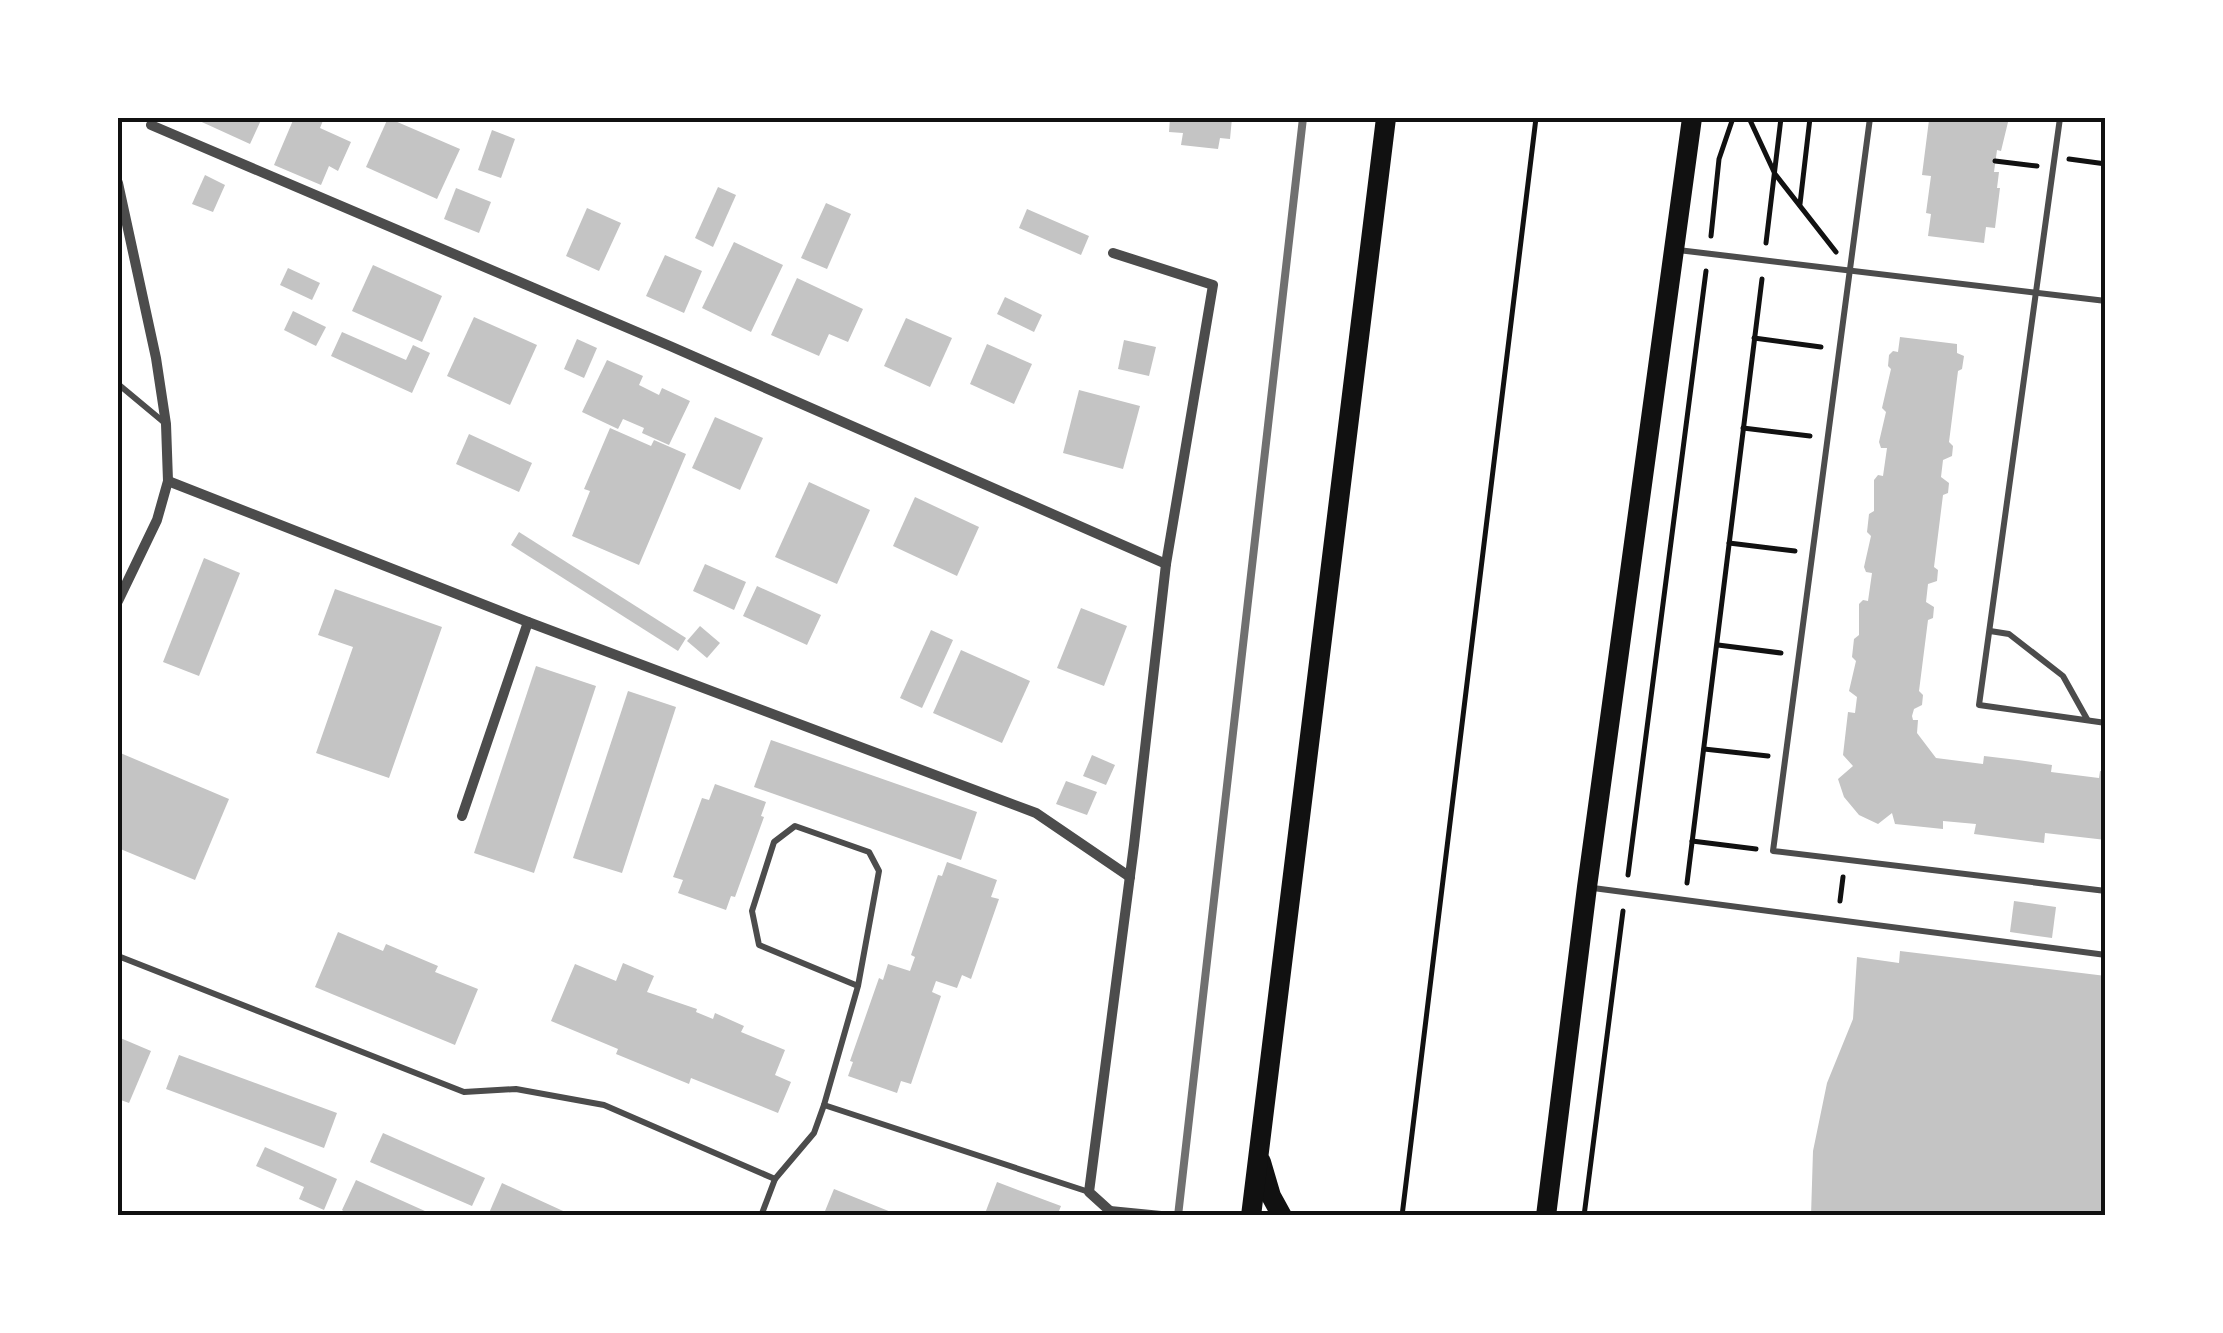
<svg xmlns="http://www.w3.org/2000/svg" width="2223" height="1333" viewBox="0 0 2223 1333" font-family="'PT Sans Narrow',sans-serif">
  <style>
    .building { fill: #c4c4c4 }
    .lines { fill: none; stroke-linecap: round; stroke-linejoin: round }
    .path { stroke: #111; stroke-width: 5 }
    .service { stroke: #4c4c4c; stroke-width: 6 }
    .minor { stroke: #4c4c4c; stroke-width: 10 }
    .primary { stroke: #111; stroke-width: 20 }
    .rail { stroke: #707070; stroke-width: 8 }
    .neatline { fill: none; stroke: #111; stroke-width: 4 }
  </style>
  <rect width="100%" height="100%" fill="#fff"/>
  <g class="building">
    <path d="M 193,118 L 262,118 L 250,144 Z"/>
    <path d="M 294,118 L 324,118 L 320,128 L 351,142 L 338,171 L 329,166 L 321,185 L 274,165 Z"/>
    <path d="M 388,118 L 460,149 L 437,199 L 366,167 Z"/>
    <path d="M 1170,118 L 1232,118 L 1230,139 L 1220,138 L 1218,149 L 1181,145 L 1183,133 L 1169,132 Z"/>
    <path d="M 1936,118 L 2009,118 L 2001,151 L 1997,150 L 1994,172 L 1999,172 L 1997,188 L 2000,188 L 1995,228 L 1986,227 L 1984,243 L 1928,236 L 1931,214 L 1926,213 L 1931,176 L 1922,175 L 1929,120 L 1935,121 Z"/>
    <path d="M 492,130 L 515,139 L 501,178 L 478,170 Z"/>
    <path d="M 205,175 L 225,185 L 213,212 L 192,204 Z"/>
    <path d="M 718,187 L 736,195 L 713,247 L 695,238 Z"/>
    <path d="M 456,188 L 491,202 L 479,233 L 444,219 Z"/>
    <path d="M 826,203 L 851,214 L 827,269 L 801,258 Z"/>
    <path d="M 587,208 L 621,223 L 599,271 L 566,256 Z"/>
    <path d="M 1027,209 L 1089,236 L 1081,255 L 1019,228 Z"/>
    <path d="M 734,242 L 783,265 L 751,332 L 702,308 Z"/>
    <path d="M 665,255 L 702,271 L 684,313 L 646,296 Z"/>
    <path d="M 373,265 L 442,296 L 422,342 L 352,311 Z"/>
    <path d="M 288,268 L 320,283 L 312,300 L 280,285 Z"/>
    <path d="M 797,278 L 863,309 L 848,342 L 829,334 L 819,356 L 771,335 Z"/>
    <path d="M 1005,297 L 1042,315 L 1034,332 L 997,314 Z"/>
    <path d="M 293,311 L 326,327 L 316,346 L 284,330 Z"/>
    <path d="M 474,317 L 537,345 L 510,405 L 447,376 Z"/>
    <path d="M 906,318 L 952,338 L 930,387 L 884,366 Z"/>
    <path d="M 342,332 L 406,360 L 413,345 L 430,353 L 412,393 L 331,356 Z"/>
    <path d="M 1900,337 L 1957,344 L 1957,353 L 1964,356 L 1962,369 L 1958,371 L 1949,442 L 1953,446 L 1952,456 L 1943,460 L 1941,477 L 1949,483 L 1948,493 L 1943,495 L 1934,567 L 1938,570 L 1937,581 L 1928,584 L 1926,602 L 1934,607 L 1933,618 L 1928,620 L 1919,691 L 1923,695 L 1922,705 L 1914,709 L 1912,716 L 1913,720 L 1918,720 L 1917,733 L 1936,758 L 1983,764 L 1984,756 L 2018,760 L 2052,765 L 2051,772 L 2099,778 L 2100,771 L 2106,772 L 2106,840 L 2045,833 L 2044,843 L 1974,834 L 1976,824 L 1943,821 L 1943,829 L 1895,824 L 1892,813 L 1878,824 L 1859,815 L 1844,797 L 1838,779 L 1853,766 L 1843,755 L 1848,712 L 1855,713 L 1857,697 L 1849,691 L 1856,661 L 1852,657 L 1854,639 L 1859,635 L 1859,604 L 1863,600 L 1868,601 L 1872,573 L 1866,572 L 1864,567 L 1871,536 L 1867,532 L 1869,514 L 1874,511 L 1874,480 L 1878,475 L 1883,476 L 1887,448 L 1881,448 L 1879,442 L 1886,412 L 1882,408 L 1891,369 L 1888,366 L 1889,355 L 1893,351 L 1898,352 Z"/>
    <path d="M 577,339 L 597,348 L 584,378 L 564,369 Z"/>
    <path d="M 1124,340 L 1156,347 L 1149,376 L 1118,369 Z"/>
    <path d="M 987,344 L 1032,364 L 1014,404 L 970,384 Z"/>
    <path d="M 607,360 L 643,376 L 639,385 L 659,395 L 662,388 L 690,401 L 669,445 L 642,433 L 644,428 L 623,419 L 618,429 L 582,412 Z"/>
    <path d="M 1079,390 L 1140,406 L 1123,469 L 1063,453 Z"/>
    <path d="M 715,417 L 763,438 L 740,490 L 692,468 Z"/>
    <path d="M 610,428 L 651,446 L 654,440 L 686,454 L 639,565 L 572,536 L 590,491 L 584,489 Z"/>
    <path d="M 469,434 L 532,463 L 519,492 L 456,464 Z"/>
    <path d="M 809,482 L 870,510 L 837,584 L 775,557 Z"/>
    <path d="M 915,497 L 979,527 L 957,576 L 893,546 Z"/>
    <path d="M 519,532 L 686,638 L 678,651 L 511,545 Z"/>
    <path d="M 204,558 L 240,573 L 199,676 L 163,662 Z"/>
    <path d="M 705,564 L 746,582 L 734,610 L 693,591 Z"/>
    <path d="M 757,586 L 821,615 L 807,645 L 743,616 Z"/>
    <path d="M 335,589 L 442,627 L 389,778 L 316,753 L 353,647 L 318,635 Z"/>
    <path d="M 1081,608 L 1127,626 L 1104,686 L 1057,668 Z"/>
    <path d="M 700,626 L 720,643 L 707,658 L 687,641 Z"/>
    <path d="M 931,630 L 953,640 L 922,708 L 900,698 Z"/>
    <path d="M 961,650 L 1030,681 L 1002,743 L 933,713 Z"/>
    <path d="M 536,666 L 596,686 L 534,873 L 474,853 Z"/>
    <path d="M 628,691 L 676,707 L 622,873 L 573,858 Z"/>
    <path d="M 771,740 L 977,812 L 961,860 L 754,787 Z"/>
    <path d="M 118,752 L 229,799 L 195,880 L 118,848 Z"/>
    <path d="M 1092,755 L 1115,765 L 1106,785 L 1083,776 Z"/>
    <path d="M 1066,781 L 1097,792 L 1087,815 L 1056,804 Z"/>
    <path d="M 715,784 L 766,802 L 761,816 L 764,817 L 735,897 L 731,896 L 726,910 L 678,893 L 683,880 L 673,877 L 702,798 L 709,800 Z"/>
    <path d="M 947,862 L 997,880 L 991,897 L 999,899 L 971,979 L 962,975 L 957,988 L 936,981 L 932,992 L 941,996 L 911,1084 L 901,1081 L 897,1093 L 848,1076 L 853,1062 L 850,1061 L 879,978 L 883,980 L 888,964 L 910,971 L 915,957 L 911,955 L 938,875 L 942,876 Z"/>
    <path d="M 2014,901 L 2056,907 L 2052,938 L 2010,932 Z"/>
    <path d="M 338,932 L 383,951 L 386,944 L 438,966 L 435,972 L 478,989 L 455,1045 L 315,987 Z"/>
    <path d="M 1900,951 L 2106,976 L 2106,1216 L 1811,1216 L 1813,1151 L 1827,1083 L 1853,1019 L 1857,957 L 1899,963 Z"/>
    <path d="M 623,963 L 654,976 L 647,992 L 697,1009 L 696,1012 L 713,1019 L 715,1013 L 744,1026 L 741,1032 L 785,1050 L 775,1075 L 791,1082 L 778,1113 L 691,1078 L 689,1084 L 616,1054 L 618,1049 L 551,1021 L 575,964 L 616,981 Z"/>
    <path d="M 118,1037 L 151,1051 L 129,1103 L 118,1099 Z"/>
    <path d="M 179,1055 L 337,1113 L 324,1148 L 166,1089 Z"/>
    <path d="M 383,1133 L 485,1178 L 472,1206 L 370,1162 Z"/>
    <path d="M 265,1147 L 337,1179 L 324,1210 L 299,1199 L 304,1187 L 256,1166 Z"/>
    <path d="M 356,1180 L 436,1216 L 350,1216 L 342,1210 Z"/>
    <path d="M 997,1182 L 1061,1206 L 1057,1216 L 984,1216 Z"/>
    <path d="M 502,1183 L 574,1216 L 489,1213 Z"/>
    <path d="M 834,1189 L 891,1212 L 890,1216 L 823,1216 Z"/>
  </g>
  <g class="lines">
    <g class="path">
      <path d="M 1749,118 L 1775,174 L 1836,252"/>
      <path d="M 2069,159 L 2106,164"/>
      <path d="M 1995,161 L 2037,166"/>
      <path d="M 1800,204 L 1810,118"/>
      <path d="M 1711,236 L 1719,159 L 1733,118"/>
      <path d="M 1766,243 L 1781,118"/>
      <path d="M 1754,338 L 1821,347"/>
      <path d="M 1743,428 L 1810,436"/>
      <path d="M 1729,543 L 1795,551"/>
      <path d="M 1718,645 L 1781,653"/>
      <path d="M 1704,749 L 1768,756"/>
      <path d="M 1692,841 L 1756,849"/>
      <path d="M 1628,875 L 1706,271"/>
      <path d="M 1687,883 L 1762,279"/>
      <path d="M 1840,901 L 1843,877"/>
      <path d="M 1402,1216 L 1536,118"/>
      <path d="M 1584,1216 L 1623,911"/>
    </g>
    <g class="service">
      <path d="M 1870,118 L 1773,851 L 2106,891"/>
      <path d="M 2060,118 L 1979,705 L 2106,723"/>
      <path d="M 1678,250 L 2106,301"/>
      <path d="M 118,384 L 166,424"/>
      <path d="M 1990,631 L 2009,634 L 2063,676 L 2087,719"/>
      <path d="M 1593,888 L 2106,955"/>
      <path d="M 118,956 L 464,1092 L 516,1089 L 604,1105 L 775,1179"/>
      <path d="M 824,1105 L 858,986 L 879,871 L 869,852 L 795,826 L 774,842 L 752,911 L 759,945 L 858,986"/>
      <path d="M 761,1216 L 775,1179 L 814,1133 L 824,1105 L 1089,1192"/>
    </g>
    <g class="minor">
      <path d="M 151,125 L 670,346 L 1166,564"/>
      <path d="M 118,183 L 156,358 L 166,424 L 168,481 L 157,520 L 118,601"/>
      <path d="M 168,481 L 528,622 L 1036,813 L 1130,877"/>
      <path d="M 462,816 L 528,622"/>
      <path d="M 1110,1211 L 1089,1192 L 1134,845 L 1166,564 L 1213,285 L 1113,253"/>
      <path d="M 1109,1213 L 1110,1211 L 1161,1216"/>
    </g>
    <g class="primary">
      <path d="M 1261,1162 L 1271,1196 L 1282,1216"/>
      <path d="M 1251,1216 L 1386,118"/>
      <path d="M 1546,1216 L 1587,887 L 1692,118"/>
    </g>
    <path class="rail" d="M 1178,1216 L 1303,118"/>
  </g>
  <rect width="2223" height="1333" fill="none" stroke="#ffffff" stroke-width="240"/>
  <rect x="120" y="120" width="1983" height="1093" class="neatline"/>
</svg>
